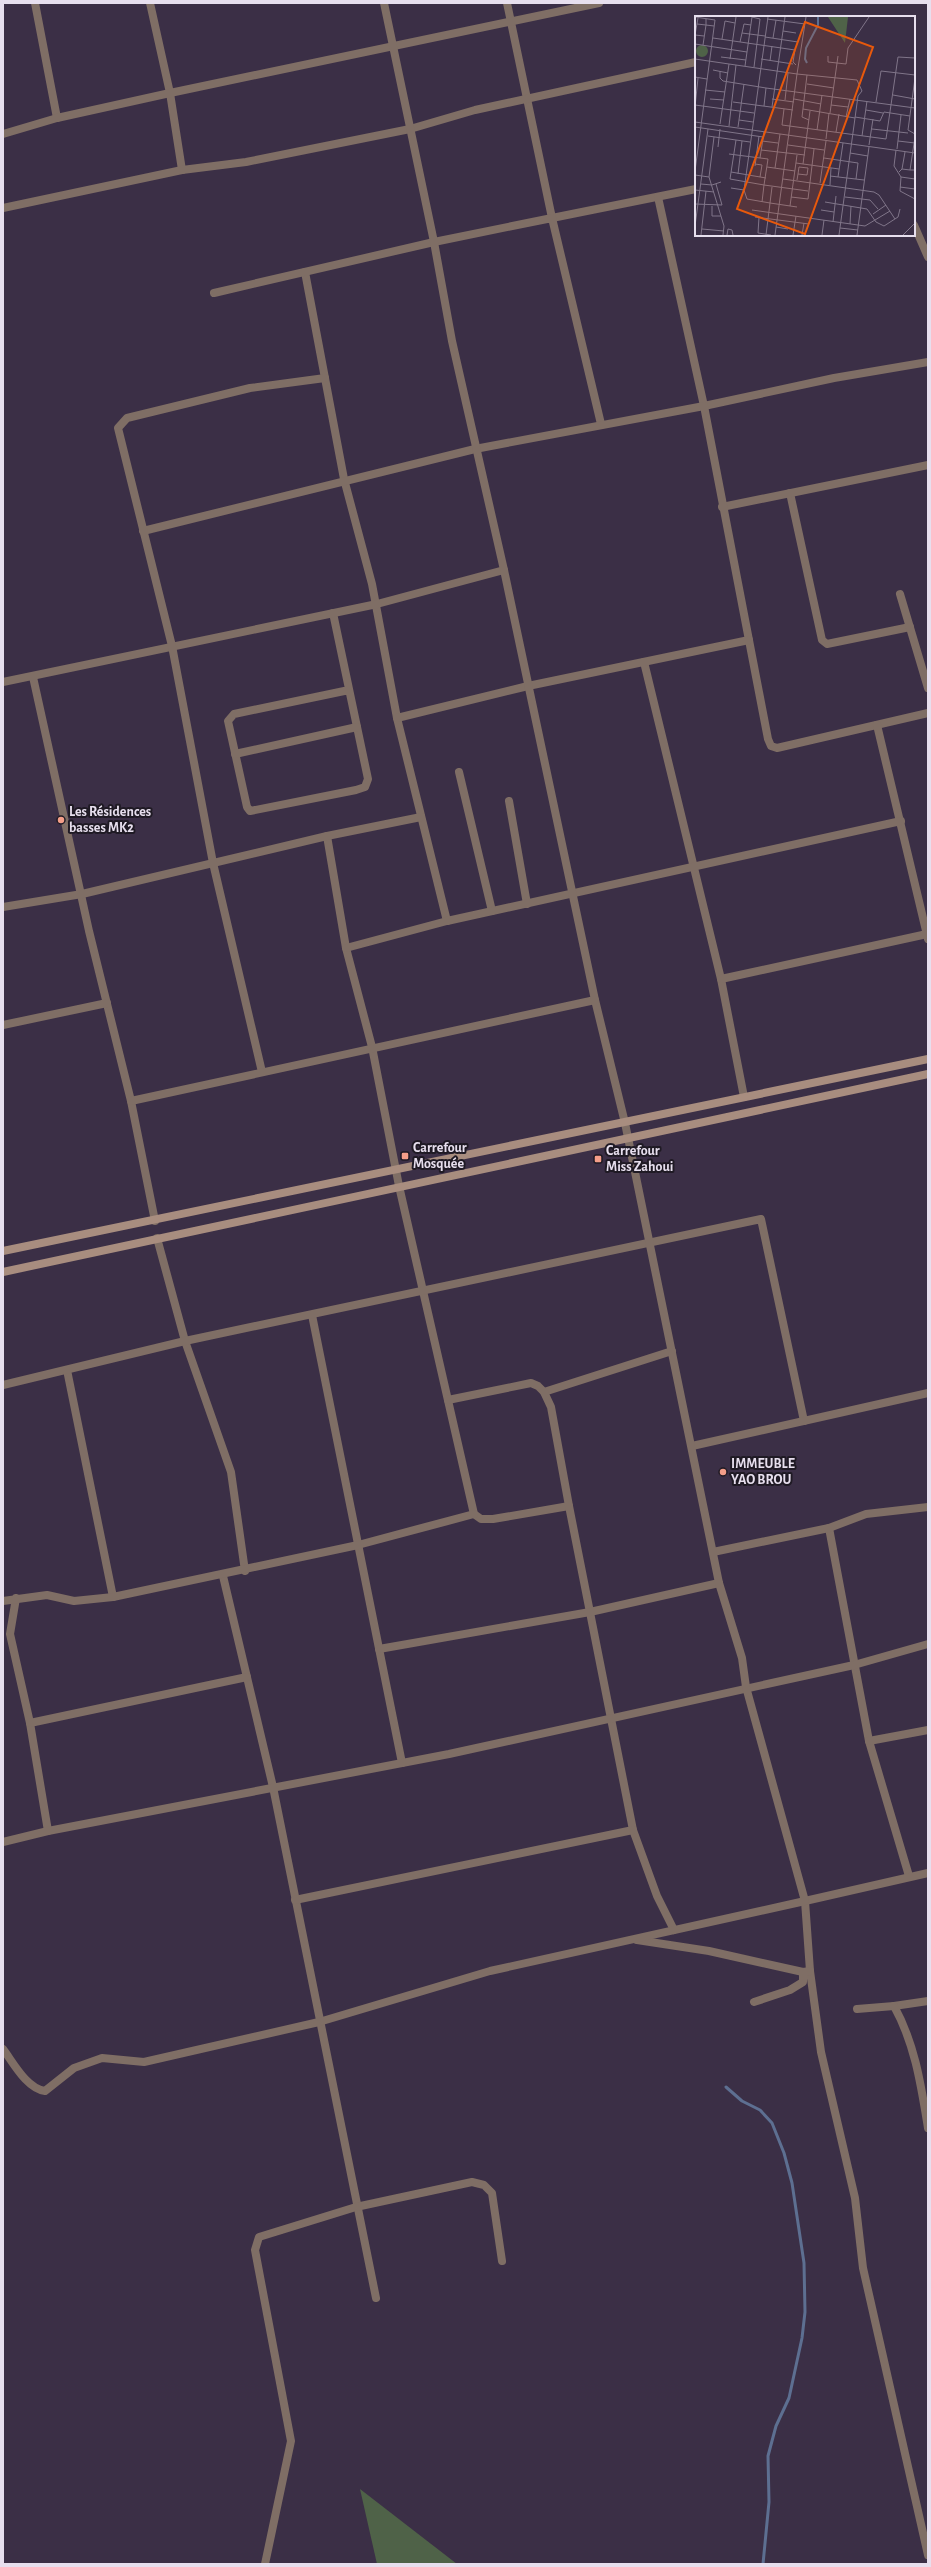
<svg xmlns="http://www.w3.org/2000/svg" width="931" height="2567" viewBox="0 0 931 2567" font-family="'Alegreya Sans',sans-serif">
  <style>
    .green { fill: #4f6248 }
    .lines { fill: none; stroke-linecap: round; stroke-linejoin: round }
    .stream { stroke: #5d6f91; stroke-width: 3 }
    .street { stroke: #7f6e65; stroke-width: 8 }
    .secondary { stroke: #a88d7f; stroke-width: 8 }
    .poi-dot { fill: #f49e89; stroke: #1f1a24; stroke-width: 1.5 }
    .labels { text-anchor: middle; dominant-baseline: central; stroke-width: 4; stroke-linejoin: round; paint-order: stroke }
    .poi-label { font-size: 14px; font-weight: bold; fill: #e7dfee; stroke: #1f1a24; text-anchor: start }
    .inset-river { fill: none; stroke: #5d6f91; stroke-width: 2 }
    .inset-road { fill: none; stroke: #807589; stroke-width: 1 }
    .view { fill: #e8590c; fill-opacity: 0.15; stroke: #e8590c; stroke-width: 2 }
    .inset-edge { fill: none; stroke: #e7dfee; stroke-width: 2 }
  </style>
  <rect width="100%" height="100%" fill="#3b2f46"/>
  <path class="green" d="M 360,2489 L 457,2564 L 377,2564 Z"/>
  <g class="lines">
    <path class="stream" d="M 726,2087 L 742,2101 L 760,2110 L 772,2123 L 784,2153 L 792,2183 L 804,2263 L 805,2312 L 802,2338 L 789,2398 L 776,2426 L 768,2456 L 769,2502 L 763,2564"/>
    <g class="street">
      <path d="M 35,3 L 57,118"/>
      <path d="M 150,3 L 170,93 L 182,170"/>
      <path d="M 507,3 L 552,218 L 696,189"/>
      <path d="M 3,134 L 57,118 L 170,93 L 599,3"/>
      <path d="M 658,197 L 704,406 L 834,378 L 928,362"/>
      <path d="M 3,208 L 182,170 L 246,162 L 410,129 L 475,110 L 696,62"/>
      <path d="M 914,225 L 928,257"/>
      <path d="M 305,272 L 344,479 L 372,584 L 397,718 L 447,921"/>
      <path d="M 214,293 L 434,242 L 552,218 L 601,424"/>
      <path d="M 790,493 L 822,640 L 827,644 L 910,627"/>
      <path d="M 722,507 L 928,465"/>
      <path d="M 143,531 L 475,449 L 704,406 L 768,739 L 771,746 L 777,748 L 928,713"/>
      <path d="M 900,594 L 928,688"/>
      <path d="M 333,613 L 368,779 L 365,787 L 356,790 L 250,811 L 247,807 L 228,721 L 234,714 L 349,690"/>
      <path d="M 644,662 L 721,979 L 744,1097"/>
      <path d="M 33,677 L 89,931 L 131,1101 L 155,1221"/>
      <path d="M 3,682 L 377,604 L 504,570"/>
      <path d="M 397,718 L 528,686 L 749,640"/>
      <path d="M 877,725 L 928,939"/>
      <path d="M 235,754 L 357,727"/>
      <path d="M 459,772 L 492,911"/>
      <path d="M 509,801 L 527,904"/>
      <path d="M 327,836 L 346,948 L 372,1047 L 399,1186 L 474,1514 L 481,1519 L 493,1519 L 569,1506"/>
      <path d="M 3,907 L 82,894 L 327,836 L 421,817"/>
      <path d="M 346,948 L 447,921 L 901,821"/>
      <path d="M 721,979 L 927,934"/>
      <path d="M 3,1025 L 107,1003"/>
      <path d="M 262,1072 L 213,863 L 172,646 L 118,428 L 127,418 L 250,388 L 325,378"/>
      <path d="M 131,1101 L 595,1000"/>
      <path d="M 157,1238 L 185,1341 L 231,1472 L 245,1571"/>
      <path d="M 312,1315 L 402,1763"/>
      <path d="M 67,1370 L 113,1597"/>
      <path d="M 3,1385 L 185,1341 L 761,1219 L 804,1421"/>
      <path d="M 544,1392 L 672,1351"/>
      <path d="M 448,1400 L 531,1383 L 538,1386 L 544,1392 L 551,1407 L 569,1506 L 633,1830 L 657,1896 L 674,1930"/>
      <path d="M 692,1446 L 928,1393"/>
      <path d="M 829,1528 L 869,1741 L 909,1876"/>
      <path d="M 713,1552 L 829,1528 L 866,1514 L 928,1507"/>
      <path d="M 223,1576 L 273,1787 L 376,2298"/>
      <path d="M 16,1598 L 10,1634 L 30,1723 L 48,1831"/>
      <path d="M 3,1601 L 47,1595 L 74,1601 L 113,1597 L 358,1545 L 474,1514"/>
      <path d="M 379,1649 L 590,1612 L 719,1583"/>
      <path d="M 30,1723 L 247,1677"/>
      <path d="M 869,1741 L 928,1730"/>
      <path d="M 3,1842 L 48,1831 L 449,1754 L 854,1665 L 928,1644"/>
      <path d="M 928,1873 L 805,1901 L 810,1971 L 821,2052 L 855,2198 L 863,2268 L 928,2555"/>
      <path d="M 295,1900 L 633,1830"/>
      <path d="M 637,1940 L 709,1951 L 803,1972 L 810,1971"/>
      <path d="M 754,2002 L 790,1990 L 803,1982 L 803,1972"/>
      <path d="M 894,2006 L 928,2001"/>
      <path d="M 857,2009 L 894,2006 C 915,2044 921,2085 928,2128"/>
      <path d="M 3,2049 C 13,2062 26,2088 45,2091 L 74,2068 L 102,2058 L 144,2062 L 319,2022 L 490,1971 L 805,1901 L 746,1687 L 742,1658 L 719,1583 L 625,1123 L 595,1000 L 504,570 L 452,341 L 434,242 L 384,3"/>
      <path d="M 265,2564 L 291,2441 L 255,2250 L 259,2237 L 356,2207 L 472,2182 L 484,2185 L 492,2193 L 502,2261"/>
    </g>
    <g class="secondary">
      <path d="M 3,1251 L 928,1059"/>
      <path d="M 3,1272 L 928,1074"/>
    </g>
  </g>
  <g class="poi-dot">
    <circle cx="61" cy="820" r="4"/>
    <rect x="401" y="1152" width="8" height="8" rx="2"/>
    <rect x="594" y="1155" width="8" height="8" rx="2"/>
    <circle cx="723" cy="1472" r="4"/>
  </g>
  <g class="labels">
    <g class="poi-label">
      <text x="69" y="812">Les Résidences<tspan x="69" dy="16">basses MK2</tspan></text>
      <text x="413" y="1148">Carrefour<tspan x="413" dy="16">Mosquée</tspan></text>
      <text x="606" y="1151">Carrefour<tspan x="606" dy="16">Miss Zahoui</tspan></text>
      <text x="731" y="1464">IMMEUBLE<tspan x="731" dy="16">YAO BROU</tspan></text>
    </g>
  </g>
  <g transform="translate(695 16)">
    <rect width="220" height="220" fill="#3b2f46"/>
    <path d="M 133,1 L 153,1 L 150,27 ZM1 35a6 6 0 1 1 12 0a6 6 0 1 1-12 0Z" fill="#4f6248"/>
    <path class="inset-river" d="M 112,47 L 110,43 L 111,32 L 123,9 L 123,1"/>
    <path class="inset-road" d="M 0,1 L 20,4 L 0,155M 57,1 L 65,3 L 59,51M 3,2 L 0,19 L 9,20M 11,3 L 11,9 L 19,10M 72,3 L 110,8M 2,8 L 11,9 L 8,29M 88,15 L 101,17M 47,17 L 70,20M 70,21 L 103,26M 18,22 L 100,34 L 98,46 L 101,49M 78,22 L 81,4M 27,23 L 30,5 L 40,7M 45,26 L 49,8 L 56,9M 0,28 L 52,36M 133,40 L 133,46 L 151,48 L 153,32 L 174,1M 26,41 L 51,44M 0,43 L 102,58 L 111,1M 35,43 L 41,1M 66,43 L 98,48M 75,45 L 77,30M 50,50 L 57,1M 18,54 L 33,57M 25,55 L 25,62 L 28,65 L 71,72 L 69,90M 112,59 L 107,101 L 114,104M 0,61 L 12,63M 220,62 L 213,114 L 220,118M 112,68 L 139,72M 71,72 L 220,92M 10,74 L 30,76M 198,79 L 220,83M 15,83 L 29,84M 77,83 L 99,86M 99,83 L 126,88M 90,84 L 93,57M 38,86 L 98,94M 181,86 L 186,55 L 220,59M 0,89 L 59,97M 136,89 L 153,91M 0,91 L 3,62M 77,91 L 90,1M 89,93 L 87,109 L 191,123 L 203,41 L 220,42M 108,93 L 160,102M 171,94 L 188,97M 135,97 L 143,40M 151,101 L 155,83M 160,101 L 185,105 L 189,96 L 215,100M 44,104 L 58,106M 0,106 L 220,137M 25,108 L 34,48M 34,110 L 41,49M 0,111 L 68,121M 43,111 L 49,68M 177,113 L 213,117M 122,114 L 127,79M 141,116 L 144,98M 13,120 L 55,126M 167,120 L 172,85M 19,121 L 14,161 L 29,210 L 28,219M 220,121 L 215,154 L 220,154M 131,123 L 134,97M 41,124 L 35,163 L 69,169 L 67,186M 67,125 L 83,127M 203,125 L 220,127M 93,129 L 129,134M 174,129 L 178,103M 23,131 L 25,113M 202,133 L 206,99M 66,134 L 110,139M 201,134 L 199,150 L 206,161 L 205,175 L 220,183M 155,137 L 173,140M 34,138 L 73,143 L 69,169 L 113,175M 65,142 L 69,116M 129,142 L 163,147 L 161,163M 101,147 L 144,153M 60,148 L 67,149 L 65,161M 108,148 L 115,95M 60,150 L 64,120M 72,151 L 100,155M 80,152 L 85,118M 207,153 L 210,136M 36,156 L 71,162M 204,156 L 207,153 L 215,154M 43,158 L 47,125M 0,159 L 14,161M 135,160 L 169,164M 143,161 L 148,127M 206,161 L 220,163M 88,163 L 179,176 L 184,179 L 200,203M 102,164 L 103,158 L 104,151 L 113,152 L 112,159 L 103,158M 125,167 L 131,125M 6,168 L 17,169 L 26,166M 135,169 L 136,152M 77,171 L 75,187 L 102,191M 205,171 L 220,173M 36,172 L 49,174M 0,174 L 19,176M 96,181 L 113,183 L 119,133M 150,181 L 175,184 L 183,193M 130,186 L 172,193 L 181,206 L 189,210 L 203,201 L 205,193M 0,188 L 27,189 L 21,168M 17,190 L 17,200 L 26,200M 95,190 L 102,139M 57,194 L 170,210 L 195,195M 126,194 L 139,196M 178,198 L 191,189M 60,201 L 114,208M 64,201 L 63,217 L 76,219M 138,206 L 141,180M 155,208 L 156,190M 0,210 L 13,113M 81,211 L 93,213M 145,212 L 163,214M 7,213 L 29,215M 6,219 L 11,175M 32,219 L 33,213 L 37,214 L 38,219M 71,219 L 75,187 L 52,183 L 49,174 L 73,1M 80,219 L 102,58 L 162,64 L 167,75 L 163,80 L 144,219M 98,219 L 101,200M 107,219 L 109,207M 127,219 L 129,204M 162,219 L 174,131M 208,219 L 220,207"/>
    <path class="view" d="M 110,6 L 178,31 L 110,218 L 42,193 Z"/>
    <rect width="220" height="220" class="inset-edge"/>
  </g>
  <rect width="931" height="2567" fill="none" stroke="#e7dfee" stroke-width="8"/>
</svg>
